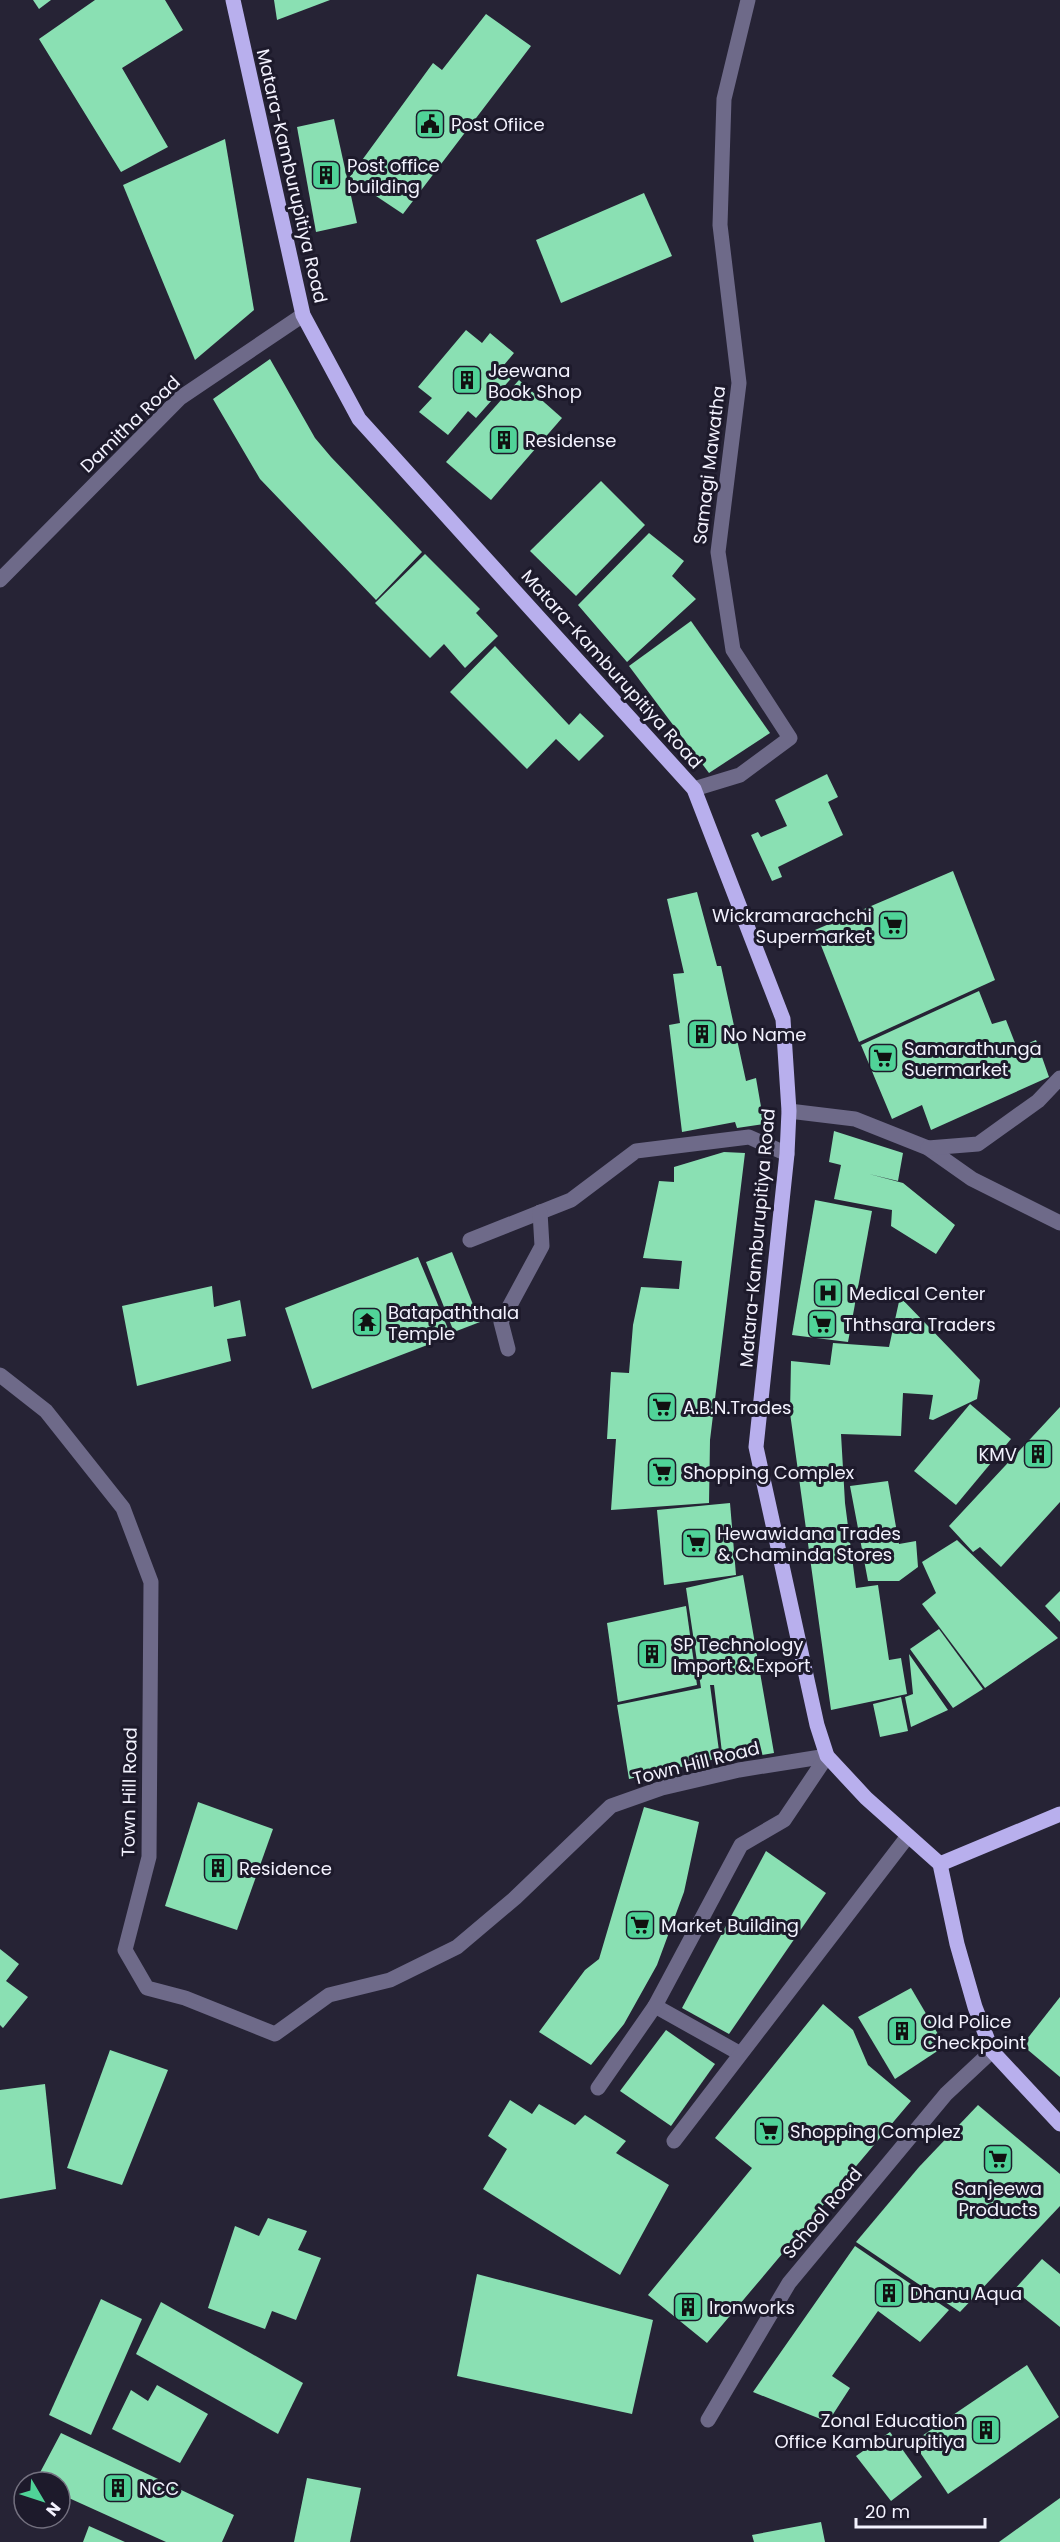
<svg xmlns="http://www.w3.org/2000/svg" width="1060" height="2542" viewBox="0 0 1060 2542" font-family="Poppins,sans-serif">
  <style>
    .building { fill: #8ae0b3 }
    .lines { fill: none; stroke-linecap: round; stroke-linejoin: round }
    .street { stroke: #6e6a89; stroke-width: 15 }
    .primary { stroke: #b8afed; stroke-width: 15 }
    .labels { text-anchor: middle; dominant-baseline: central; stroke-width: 6; stroke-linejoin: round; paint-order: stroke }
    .poi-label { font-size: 18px; fill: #f3f2fe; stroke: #1d1a2b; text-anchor: start }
    .street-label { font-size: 18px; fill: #f3f2fe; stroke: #1d1a2b }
  </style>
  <rect width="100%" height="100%" fill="#262335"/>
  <g class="building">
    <path d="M 33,0 L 51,0 L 39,9 Z"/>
    <path d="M 95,0 L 165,0 L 183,30 L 122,68 L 168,147 L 121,172 L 39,39 Z"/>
    <path d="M 274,0 L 330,0 L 277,20 Z"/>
    <path d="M 486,14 L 531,46 L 403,214 L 349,178 L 433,63 L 442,70 Z"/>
    <path d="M 334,119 L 357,223 L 316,232 L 297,127 Z"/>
    <path d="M 225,139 L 254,310 L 195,360 L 123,185 Z"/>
    <path d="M 644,193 L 672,256 L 561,303 L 536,240 Z"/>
    <path d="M 466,330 L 482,343 L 490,333 L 514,353 L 504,365 L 515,374 L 476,418 L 468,411 L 448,435 L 419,412 L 432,398 L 418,387 Z"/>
    <path d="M 270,359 L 315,438 L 331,457 L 422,552 L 376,600 L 260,479 L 213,399 Z"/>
    <path d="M 519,380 L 562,418 L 491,500 L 446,462 Z"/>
    <path d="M 601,481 L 645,525 L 576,596 L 530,551 Z"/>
    <path d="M 649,533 L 684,561 L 672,576 L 696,599 L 627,662 L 578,605 Z"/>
    <path d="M 425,554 L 480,609 L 476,613 L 498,636 L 465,668 L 444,644 L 430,658 L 375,603 Z"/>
    <path d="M 691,621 L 770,733 L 709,773 L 629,666 Z"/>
    <path d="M 495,646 L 569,725 L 580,713 L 604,736 L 579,761 L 556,739 L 527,769 L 450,692 Z"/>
    <path d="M 827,774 L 838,797 L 828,802 L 843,835 L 778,867 L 782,877 L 772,881 L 751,835 L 758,832 L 761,837 L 787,826 L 775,800 Z"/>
    <path d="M 953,871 L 995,980 L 859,1042 L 815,930 Z"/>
    <path d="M 697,892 L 717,966 L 721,966 L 746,1081 L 756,1078 L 764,1124 L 737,1128 L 735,1122 L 682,1132 L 669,1025 L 680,1023 L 673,974 L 684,973 L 667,899 Z"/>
    <path d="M 979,991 L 992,1024 L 1006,1020 L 1017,1048 L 1036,1040 L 1049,1077 L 931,1130 L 922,1105 L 892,1119 L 861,1045 Z"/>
    <path d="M 834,1131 L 903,1153 L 898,1181 L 869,1174 L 903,1183 L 955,1225 L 936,1254 L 891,1226 L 892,1210 L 834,1199 L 841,1165 L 829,1162 Z"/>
    <path d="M 724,1152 L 745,1153 L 710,1440 L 709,1503 L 611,1510 L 616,1439 L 607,1439 L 611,1372 L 629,1373 L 633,1325 L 641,1287 L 679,1289 L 682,1261 L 643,1258 L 659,1181 L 674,1182 L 674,1167 Z"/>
    <path d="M 815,1200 L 872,1211 L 848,1342 L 792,1335 Z"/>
    <path d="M 452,1252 L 480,1322 L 454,1332 L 426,1262 Z"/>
    <path d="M 418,1257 L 451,1336 L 312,1389 L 285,1308 Z"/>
    <path d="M 212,1286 L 214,1307 L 240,1300 L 246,1336 L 227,1339 L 231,1361 L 137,1386 L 122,1306 Z"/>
    <path d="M 900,1297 L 980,1380 L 977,1399 L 933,1420 L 929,1419 L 933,1395 L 903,1393 L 901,1436 L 841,1434 L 845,1503 L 856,1588 L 878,1585 L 889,1660 L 901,1658 L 907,1694 L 831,1710 L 790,1413 L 791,1361 L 830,1365 L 833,1343 L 889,1347 Z"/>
    <path d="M 970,1404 L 1011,1439 L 956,1505 L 914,1471 Z"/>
    <path d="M 1060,1407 L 1060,1502 L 1001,1567 L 980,1547 L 973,1552 L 949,1526 Z"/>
    <path d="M 888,1481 L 899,1544 L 916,1541 L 918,1567 L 899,1581 L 868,1581 L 850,1486 Z"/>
    <path d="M 730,1503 L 736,1575 L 664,1585 L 657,1510 Z"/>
    <path d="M 957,1540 L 1058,1638 L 985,1688 L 922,1604 L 936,1593 L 922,1562 Z"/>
    <path d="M 743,1575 L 774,1753 L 723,1761 L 714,1685 L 710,1685 L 720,1758 L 629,1779 L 617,1705 L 701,1688 L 686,1588 Z"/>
    <path d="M 1060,1591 L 1060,1622 L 1045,1606 Z"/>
    <path d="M 686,1606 L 697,1685 L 618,1702 L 607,1623 Z"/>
    <path d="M 939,1629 L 983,1689 L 953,1708 L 910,1649 Z"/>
    <path d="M 909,1654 L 948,1710 L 911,1727 L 905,1697 L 913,1694 Z"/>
    <path d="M 901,1697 L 908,1731 L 880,1737 L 873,1704 Z"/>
    <path d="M 198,1802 L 273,1829 L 237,1930 L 165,1906 Z"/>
    <path d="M 644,1807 L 699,1822 L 684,1892 L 657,1965 L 624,2024 L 591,2065 L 539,2032 L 585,1970 L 599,1959 Z"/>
    <path d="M 766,1851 L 826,1893 L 729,2034 L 682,2008 Z"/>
    <path d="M 0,1949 L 19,1964 L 6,1981 L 28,1997 L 3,2028 L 0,2025 Z"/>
    <path d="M 911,1988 L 945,2046 L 895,2079 L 858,2017 Z"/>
    <path d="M 1060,1997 L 1060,2077 L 1028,2050 L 1027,2039 Z"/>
    <path d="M 823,2004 L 853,2030 L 868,2065 L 911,2101 L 707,2343 L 648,2295 L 752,2168 L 715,2138 Z"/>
    <path d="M 666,2030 L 715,2064 L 671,2126 L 620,2091 Z"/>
    <path d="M 110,2050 L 168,2070 L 122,2185 L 67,2168 Z"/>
    <path d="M 45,2084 L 56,2189 L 0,2199 L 0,2090 Z"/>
    <path d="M 510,2100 L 532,2114 L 539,2104 L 575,2125 L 585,2115 L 626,2141 L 616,2153 L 669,2185 L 620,2275 L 483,2189 L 507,2149 L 488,2136 Z"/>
    <path d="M 978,2105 L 1060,2174 L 1060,2206 L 960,2312 L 856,2242 L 919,2167 Z"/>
    <path d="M 268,2218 L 307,2231 L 298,2250 L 321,2258 L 296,2320 L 272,2311 L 265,2329 L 208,2308 L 235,2226 L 259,2236 Z"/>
    <path d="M 855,2246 L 949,2310 L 920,2342 L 878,2311 L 832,2376 L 850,2388 L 828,2422 L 753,2392 Z"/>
    <path d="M 1042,2259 L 1060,2274 L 1060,2327 L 1014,2290 Z"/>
    <path d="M 477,2274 L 653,2320 L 632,2414 L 457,2376 Z"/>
    <path d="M 101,2299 L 142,2319 L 91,2435 L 49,2415 Z"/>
    <path d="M 161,2302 L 303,2383 L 278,2434 L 136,2354 Z"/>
    <path d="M 1027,2365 L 1059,2417 L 948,2494 L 913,2442 Z"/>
    <path d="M 157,2385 L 208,2414 L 180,2463 L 112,2429 L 131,2390 L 148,2401 Z"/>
    <path d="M 890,2432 L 922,2477 L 891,2501 L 856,2456 Z"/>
    <path d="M 61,2433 L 234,2515 L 222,2542 L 166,2542 L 60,2494 L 60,2482 L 35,2482 Z"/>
    <path d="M 307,2478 L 361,2488 L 350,2542 L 294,2542 Z"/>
    <path d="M 1060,2498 L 1060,2542 L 999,2542 Z"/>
    <path d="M 821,2522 L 825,2542 L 754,2542 L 752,2535 Z"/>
    <path d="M 89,2526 L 125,2542 L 83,2542 Z"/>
  </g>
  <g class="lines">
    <g class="street">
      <path d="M 0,580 L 180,398 L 303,315"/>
      <path d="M 694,789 L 740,775 L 790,738 L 733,650 L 718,552 L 739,383 L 720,225 L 724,99 L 748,0"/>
      <path d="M 789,1111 L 855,1119 L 928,1148 L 972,1179 L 1060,1223"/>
      <path d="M 928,1148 L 978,1144 L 1038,1101 L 1060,1078"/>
      <path d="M 470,1240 L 571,1200 L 636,1151 L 749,1137 L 787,1154"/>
      <path d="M 508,1349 L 501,1322 L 542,1246 L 540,1212"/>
      <path d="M 0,1375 L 46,1411 L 123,1508 L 151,1582 L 149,1857 L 125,1950 L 147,1988 L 185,1998 L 275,2034 L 329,1995 L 390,1980 L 457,1947 L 515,1898 L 611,1806 L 662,1788 L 739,1770 L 827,1756"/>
      <path d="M 655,2006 L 739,2053"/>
      <path d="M 598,2088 L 655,2006 L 741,1845 L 784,1820 L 827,1756"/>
      <path d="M 674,2141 L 908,1836"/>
      <path d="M 708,2420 L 789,2283 L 946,2094 L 992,2051"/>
    </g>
    <g class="primary">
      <path d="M 233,0 L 303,315 L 359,419 L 694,789 L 783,1019 L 789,1111 L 787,1154 L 756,1447 L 817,1725 L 827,1756 L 866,1798 L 940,1864 L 957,1944 L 975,2007 L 992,2051 L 1060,2124"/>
      <path d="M 940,1864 L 1060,1814"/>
    </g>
  </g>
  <defs>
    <g id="civic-square" transform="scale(1.5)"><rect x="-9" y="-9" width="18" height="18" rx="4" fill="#50d398" stroke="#1d1a2b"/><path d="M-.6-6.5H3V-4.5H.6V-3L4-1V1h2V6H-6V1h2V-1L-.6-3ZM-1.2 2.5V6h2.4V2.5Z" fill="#111"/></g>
    <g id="building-square" transform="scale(1.5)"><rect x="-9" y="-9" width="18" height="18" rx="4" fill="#50d398" stroke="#1d1a2b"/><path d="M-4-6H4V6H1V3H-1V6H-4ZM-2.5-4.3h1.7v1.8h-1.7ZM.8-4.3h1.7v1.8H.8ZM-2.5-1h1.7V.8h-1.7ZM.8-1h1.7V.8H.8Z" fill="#111"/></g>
    <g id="supermarket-square" transform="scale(1.5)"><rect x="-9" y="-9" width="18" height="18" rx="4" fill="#50d398" stroke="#1d1a2b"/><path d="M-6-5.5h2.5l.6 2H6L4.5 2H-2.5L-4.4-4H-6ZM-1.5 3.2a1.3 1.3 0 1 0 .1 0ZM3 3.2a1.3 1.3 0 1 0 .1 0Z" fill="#111"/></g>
    <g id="hospital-square" transform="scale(1.5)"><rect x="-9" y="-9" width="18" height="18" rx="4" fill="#50d398" stroke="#1d1a2b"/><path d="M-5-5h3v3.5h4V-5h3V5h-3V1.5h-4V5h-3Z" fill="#111"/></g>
    <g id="temple-square" transform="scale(1.5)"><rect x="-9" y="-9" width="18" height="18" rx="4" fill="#50d398" stroke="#1d1a2b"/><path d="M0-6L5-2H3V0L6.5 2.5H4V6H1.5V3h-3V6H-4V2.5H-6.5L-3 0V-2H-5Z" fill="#111"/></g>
  </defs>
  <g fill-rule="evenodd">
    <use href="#civic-square" x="430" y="124"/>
    <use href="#building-square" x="326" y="175"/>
    <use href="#building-square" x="467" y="380"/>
    <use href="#building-square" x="504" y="440"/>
    <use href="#supermarket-square" x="893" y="925"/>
    <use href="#building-square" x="702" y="1034"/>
    <use href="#supermarket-square" x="883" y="1058"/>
    <use href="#hospital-square" x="828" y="1293"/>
    <use href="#temple-square" x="367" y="1322"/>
    <use href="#supermarket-square" x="822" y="1324"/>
    <use href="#supermarket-square" x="662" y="1407"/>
    <use href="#building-square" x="1038" y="1454"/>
    <use href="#supermarket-square" x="662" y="1472"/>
    <use href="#supermarket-square" x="696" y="1543"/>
    <use href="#building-square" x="652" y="1654"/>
    <use href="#building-square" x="218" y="1868"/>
    <use href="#supermarket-square" x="640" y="1925"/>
    <use href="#building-square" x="902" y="2031"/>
    <use href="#supermarket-square" x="769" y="2131"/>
    <use href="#supermarket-square" x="998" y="2159"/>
    <use href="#building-square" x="889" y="2293"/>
    <use href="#building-square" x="688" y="2307"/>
    <use href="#building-square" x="986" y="2430"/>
    <use href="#building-square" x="118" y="2488"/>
  </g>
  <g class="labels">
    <g class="poi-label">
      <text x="451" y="124">Post Ofiice</text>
      <text x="347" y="165">Post office<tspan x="347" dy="21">building</tspan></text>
      <text x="488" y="370">Jeewana<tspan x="488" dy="21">Book Shop</tspan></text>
      <text x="525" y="440">Residense</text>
      <text x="872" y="915" text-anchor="end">Wickramarachchi<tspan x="872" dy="21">Supermarket</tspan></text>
      <text x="723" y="1034">No Name</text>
      <text x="904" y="1048">Samarathunga<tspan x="904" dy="21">Suermarket</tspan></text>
      <text x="849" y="1293">Medical Center</text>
      <text x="388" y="1312">Batapaththala<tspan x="388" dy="21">Temple</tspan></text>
      <text x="843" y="1324">Ththsara Traders</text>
      <text x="683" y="1407">A.B.N.Trades</text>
      <text x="1017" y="1454" text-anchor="end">KMV</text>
      <text x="683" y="1472">Shopping Complex</text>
      <text x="717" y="1533">Hewawidana Trades<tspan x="717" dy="21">&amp; Chaminda Stores</tspan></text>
      <text x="673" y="1644">SP Technology<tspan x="673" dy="21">Import &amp; Export</tspan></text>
      <text x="239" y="1868">Residence</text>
      <text x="661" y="1925">Market Building</text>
      <text x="923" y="2021">Old Police<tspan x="923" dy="21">Checkpoint</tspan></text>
      <text x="790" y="2131">Shopping Complez</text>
      <text x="998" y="2188" text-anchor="middle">Sanjeewa<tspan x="998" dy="21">Products</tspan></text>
      <text x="910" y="2293">Dhanu Aqua</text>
      <text x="709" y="2307">Ironworks</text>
      <text x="965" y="2420" text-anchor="end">Zonal Education<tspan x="965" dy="21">Office Kamburupitiya</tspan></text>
      <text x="139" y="2488">NCC</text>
    </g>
    <g class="street-label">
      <text transform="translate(292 176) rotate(77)">Matara-Kamburupitiya Road</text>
      <text transform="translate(130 424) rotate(-44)">Damitha Road</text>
      <text transform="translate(709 465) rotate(-83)">Samagi Mawatha</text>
      <text transform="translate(612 669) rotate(48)">Matara-Kamburupitiya Road</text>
      <text transform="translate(757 1238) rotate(-85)">Matara-Kamburupitiya Road</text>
      <text transform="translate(696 1763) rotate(-14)">Town Hill Road</text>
      <text transform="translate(129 1792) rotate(-89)">Town Hill Road</text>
      <text transform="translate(822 2213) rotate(-50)">School Road</text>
    </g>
  </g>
  <g transform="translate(42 2500) rotate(129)"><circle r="28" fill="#1d1a2b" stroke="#73707f" stroke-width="1.5"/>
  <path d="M0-4.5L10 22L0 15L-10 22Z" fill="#50d398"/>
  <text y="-9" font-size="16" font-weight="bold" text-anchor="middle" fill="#f3f2fe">N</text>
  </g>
  <path d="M856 2518v9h129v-9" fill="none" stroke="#f3f2fe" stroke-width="3"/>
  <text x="865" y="2518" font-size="18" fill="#f3f2fe" stroke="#1d1a2b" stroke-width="4.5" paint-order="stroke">20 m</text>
</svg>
